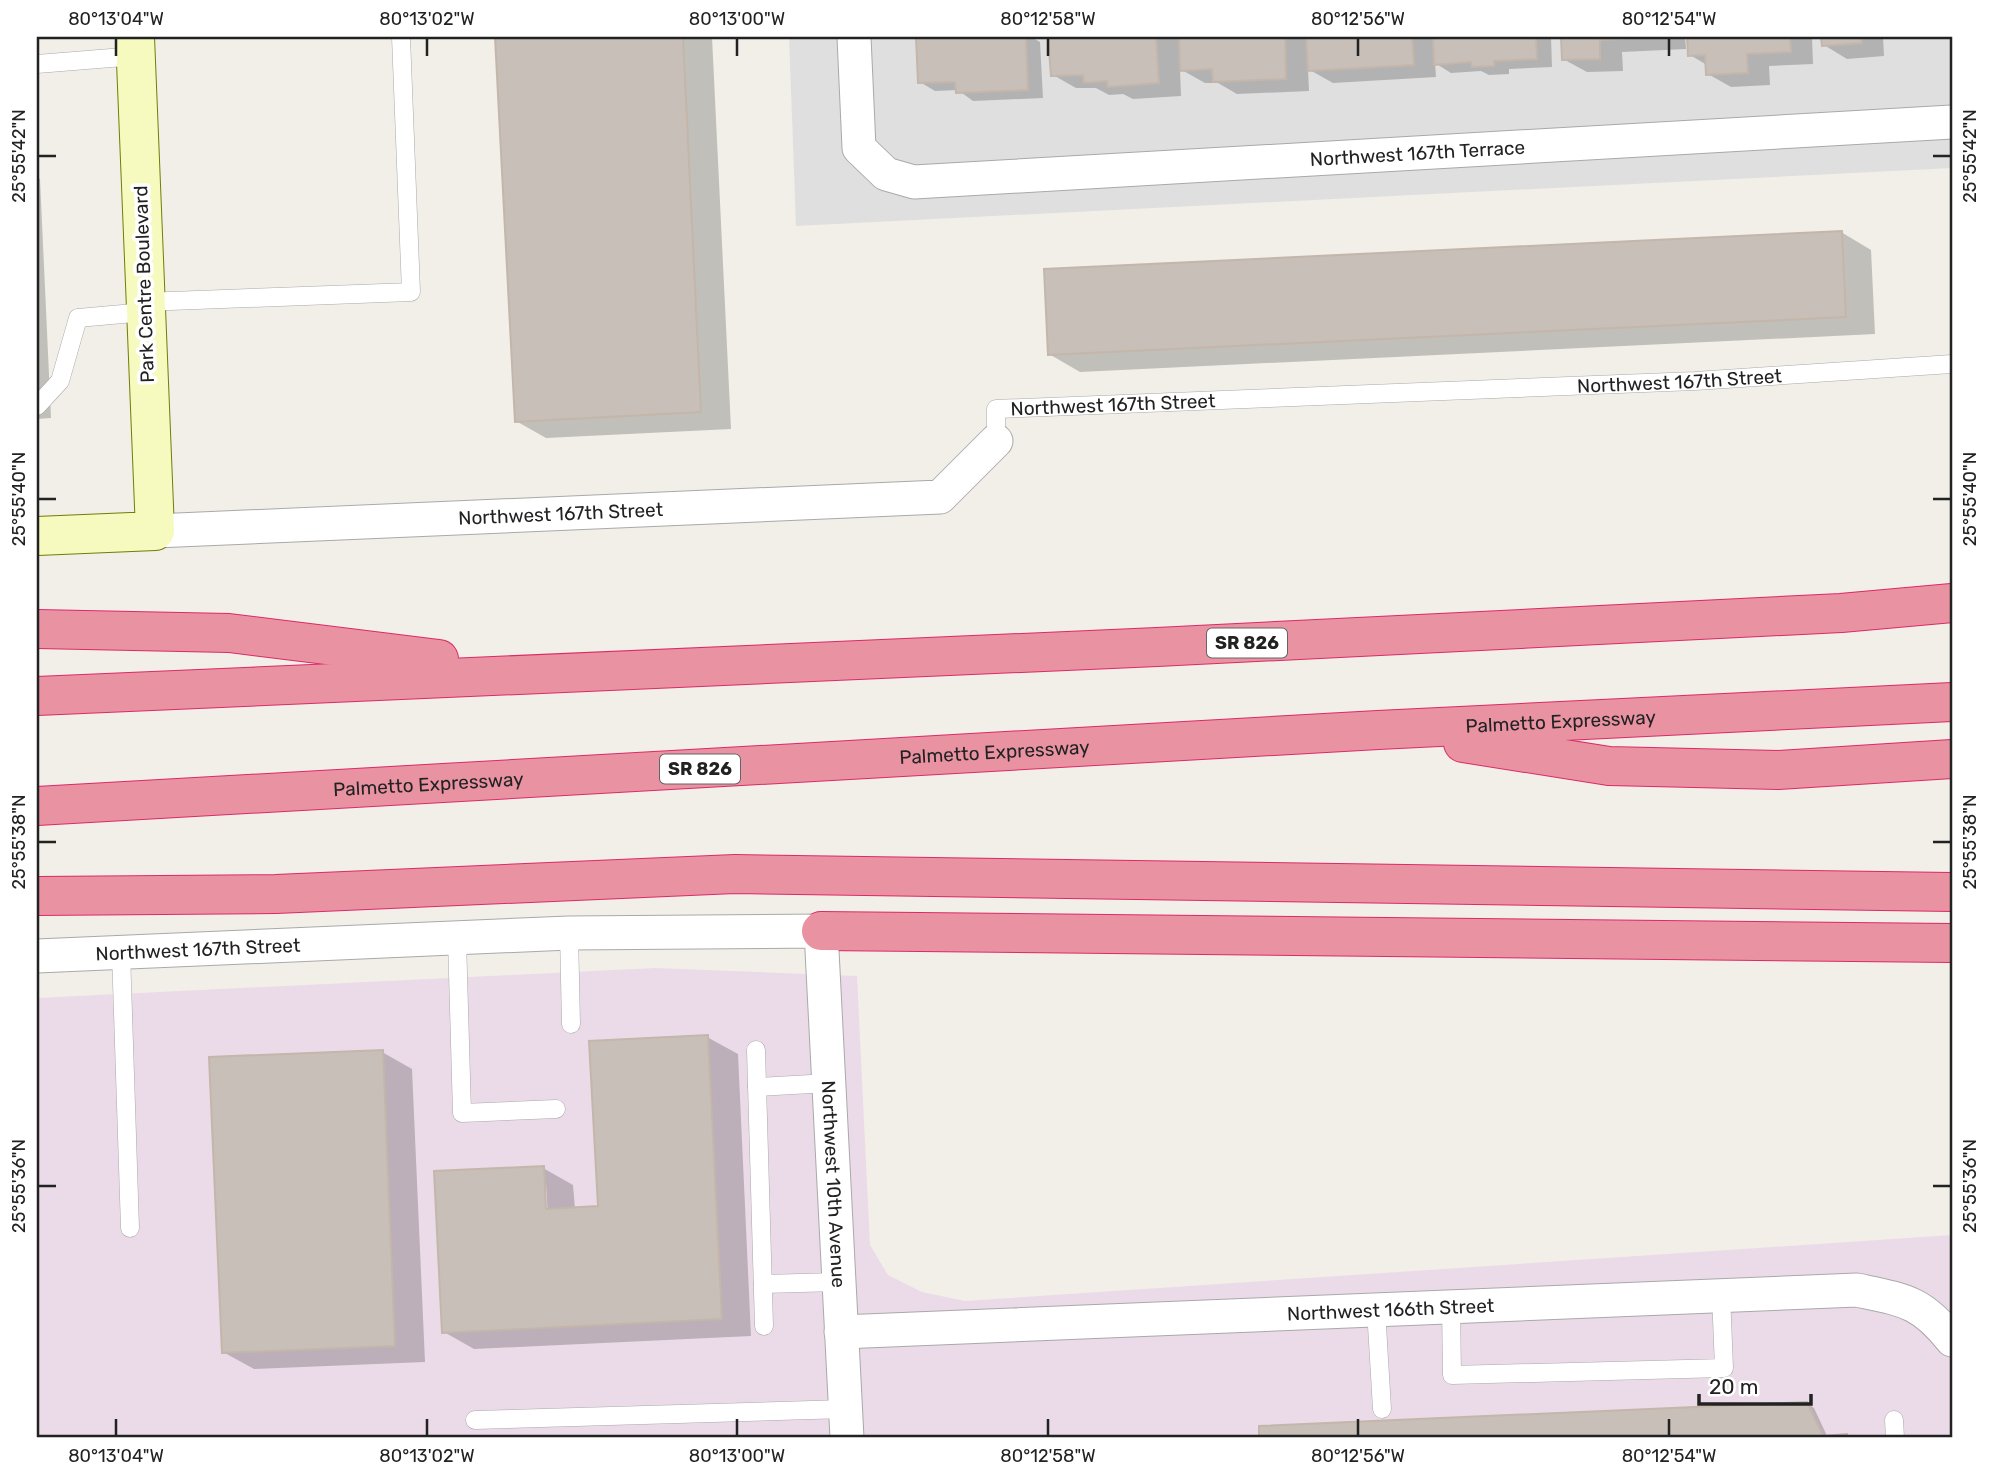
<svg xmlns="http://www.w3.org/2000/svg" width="1989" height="1475" viewBox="0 0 1989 1475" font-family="Rubik,sans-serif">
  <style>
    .residential { fill: #e0dfdf }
    .industrial { fill: #ebdbe8 }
    .shadow { fill: #0003; fill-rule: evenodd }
    .building { fill: #c7bfb8; stroke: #c4b6ab; stroke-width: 2 }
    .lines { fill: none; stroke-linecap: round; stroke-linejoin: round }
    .lane-casing { stroke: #a9a9a9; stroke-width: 19 }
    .street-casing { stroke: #a9a9a9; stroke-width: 35 }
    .secondary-casing { stroke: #707d05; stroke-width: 40 }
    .highway-casing { stroke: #dc2a67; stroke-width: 40 }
    .lane { stroke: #fff; stroke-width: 18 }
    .street { stroke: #fff; stroke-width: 33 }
    .secondary { stroke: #f7fabf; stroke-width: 38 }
    .highway { stroke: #e892a2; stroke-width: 38 }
    .ticks { fill: none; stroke: #222; stroke-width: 2.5 }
    .labels { text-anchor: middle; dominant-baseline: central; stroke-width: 7; stroke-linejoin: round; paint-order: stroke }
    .shield { fill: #fff; stroke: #646464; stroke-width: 2 }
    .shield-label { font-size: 18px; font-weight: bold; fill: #222 }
    .street-label { font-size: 19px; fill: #222; stroke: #fff }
    .neatline { fill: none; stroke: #222; stroke-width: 2.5 }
    .ticks-label { font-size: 18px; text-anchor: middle; fill: #222 }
  </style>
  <rect width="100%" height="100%" fill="#f2efe9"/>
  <path class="residential" d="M 789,37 L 1952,37 L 1952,168 L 796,226 Z"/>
  <path class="industrial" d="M 655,968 L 857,976 L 870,1245 L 888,1275 L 922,1292 L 965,1301 L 1952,1235 L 1952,1438 L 37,1438 L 37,998 Z"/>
  <g class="shadow">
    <path d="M 497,37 L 712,37 L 731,429 L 546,438 L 516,421 Z"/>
    <path d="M 1031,37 L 1040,42 L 1043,98 L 973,101 L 958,90 L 935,91 L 920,82 L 918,38 Z"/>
    <path d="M 1046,37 L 1551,37 L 1552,67 L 1509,69 L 1509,74 L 1489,75 L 1481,71 L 1451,73 L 1435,63 L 1436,77 L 1333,83 L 1308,69 L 1309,91 L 1237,94 L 1218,83 L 1205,83 L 1180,69 L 1181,96 L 1133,99 L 1123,94 L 1109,95 L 1096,88 L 1076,88 L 1053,75 L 1050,39 Z"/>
    <path d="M 1562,37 L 1685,37 L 1686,49 L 1622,52 L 1623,71 L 1587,72 L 1563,59 Z"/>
    <path d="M 1689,37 L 1812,37 L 1813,64 L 1769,66 L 1770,85 L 1731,87 L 1708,74 L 1707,65 L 1690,55 Z"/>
    <path d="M 1823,37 L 1888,37 L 1883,37 L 1884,56 L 1847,59 L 1824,45 Z"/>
    <path d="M 37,177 L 40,179 L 51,418 L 37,419 Z"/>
    <path d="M 1841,232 L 1871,250 L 1875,334 L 1080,372 L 1049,354 Z"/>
    <path d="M 707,1037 L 738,1054 L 751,1336 L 474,1349 L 444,1332 L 543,1168 L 573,1185 L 575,1209 L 600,1208 ZM 543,1184 L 546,1184 L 548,1217 L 545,1218 Z"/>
    <path d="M 382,1052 L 412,1069 L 425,1362 L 254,1369 L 223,1352 Z"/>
    <path d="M 1807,1403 L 1814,1408 L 1828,1438 L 1851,1438 L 1261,1438 L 1261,1428 Z"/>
  </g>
  <g class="building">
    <path d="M 495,37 L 683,37 L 701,412 L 515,422 Z"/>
    <path d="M 916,37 L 1026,37 L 1028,90 L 956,93 L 955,82 L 918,83 Z"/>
    <path d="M 1048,37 L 1156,37 L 1159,83 L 1108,87 L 1107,81 L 1084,83 L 1083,75 L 1051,76 Z"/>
    <path d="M 1179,37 L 1285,37 L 1286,79 L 1213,82 L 1212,69 L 1180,71 Z"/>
    <path d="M 1306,37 L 1412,37 L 1414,65 L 1308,71 Z"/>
    <path d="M 1433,37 L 1536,37 L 1537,59 L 1494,61 L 1494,66 L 1472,67 L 1471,62 L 1434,65 Z"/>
    <path d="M 1561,37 L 1658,37 L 1600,40 L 1600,59 L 1562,60 Z"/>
    <path d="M 1687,37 L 1790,37 L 1791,52 L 1747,54 L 1748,73 L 1706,75 L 1705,55 L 1688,56 Z"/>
    <path d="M 1821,37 L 1861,37 L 1862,43 L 1822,46 Z"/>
    <path d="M 1842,231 L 1846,317 L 1048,355 L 1044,269 Z"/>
    <path d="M 708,1035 L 722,1319 L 442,1333 L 434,1171 L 544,1166 L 546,1209 L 598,1206 L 589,1041 Z"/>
    <path d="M 383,1050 L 395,1346 L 222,1353 L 209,1057 Z"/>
    <path d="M 1807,1402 L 1823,1436 L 1847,1434 L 1848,1438 L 1259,1438 L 1259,1426 Z"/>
  </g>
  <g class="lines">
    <g class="lane-casing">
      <g id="lane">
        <path d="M 37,64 L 136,56"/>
        <path d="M 144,302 L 411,292 L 401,37"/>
        <path d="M 37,406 L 60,381 L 78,318 L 145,312"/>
        <path id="s1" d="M 996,441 L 996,409 L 1695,381 L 1952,364"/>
        <path d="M 569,933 L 571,1024"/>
        <path d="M 457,938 L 462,1113 L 556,1109"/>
        <path d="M 121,952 L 130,1228"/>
        <path d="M 756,1050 L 764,1326"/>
        <path d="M 757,1087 L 829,1083"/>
        <path d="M 763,1284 L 838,1282"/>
        <path d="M 1451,1306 L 1452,1375 L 1724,1368 L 1721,1294"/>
        <path d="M 1376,1309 L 1382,1409"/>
        <path d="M 475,1420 L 845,1409"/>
        <path d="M 1894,1420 L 1895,1438"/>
      </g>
    </g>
    <g class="street-casing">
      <g id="street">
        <path id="s2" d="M 854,37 L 859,148 L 886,174 L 914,182 L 1952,122"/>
        <path id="s3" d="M 155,531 L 940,497 L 996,441"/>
        <path id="s4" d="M 37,956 L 569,933 L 821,931 L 847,1438"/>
        <path id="s5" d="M 841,1332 L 1857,1290 C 1904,1300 1921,1301 1952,1340"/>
      </g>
    </g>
    <g class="secondary-casing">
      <path id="secondary" d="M 37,536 L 155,531 L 135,37"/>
    </g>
    <g class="highway-casing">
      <g id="highway">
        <path d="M 37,629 L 229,633 L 439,659"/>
        <path d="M 37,696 L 1157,647 L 1841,613 L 1952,603"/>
        <path d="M 1463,743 L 1609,766 L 1778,770 L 1952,759"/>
        <path id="s6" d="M 37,806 L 1378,730 L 1952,702"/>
        <path d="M 37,896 L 276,894 L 735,874 L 1952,892"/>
        <path d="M 821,931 L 1952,943"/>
      </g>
    </g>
    <use href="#lane" class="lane"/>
    <use href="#street" class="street"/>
    <use href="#secondary" class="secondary"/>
    <use href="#highway" class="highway"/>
  </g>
  <path class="ticks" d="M 116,38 L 116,56M 427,38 L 427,56M 737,38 L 737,56M 1048,38 L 1048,56M 1358,38 L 1358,56M 1669,38 L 1669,56M 38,156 L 56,156M 1933,156 L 1951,156M 38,499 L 56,499M 1933,499 L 1951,499M 38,842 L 56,842M 1933,842 L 1951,842M 38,1186 L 56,1186M 1933,1186 L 1951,1186M 116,1419 L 116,1436M 427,1419 L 427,1436M 737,1419 L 737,1436M 1048,1419 L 1048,1436M 1358,1419 L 1358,1436M 1669,1419 L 1669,1436"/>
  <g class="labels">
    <g class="shield">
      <rect x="1207" y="628.5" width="80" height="29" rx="5"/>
      <rect x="660" y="754.5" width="80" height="29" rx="5"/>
    </g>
    <g class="shield-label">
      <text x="1247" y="643">SR 826</text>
      <text x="700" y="769">SR 826</text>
    </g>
    <g class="street-label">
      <text stroke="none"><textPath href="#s2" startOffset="682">Northwest 167th Terrace</textPath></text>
      <text transform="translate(144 284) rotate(-92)">Park Centre Boulevard</text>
      <text stroke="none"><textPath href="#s1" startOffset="716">Northwest 167th Street</textPath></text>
      <text stroke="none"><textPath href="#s1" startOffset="149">Northwest 167th Street</textPath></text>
      <text stroke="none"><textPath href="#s3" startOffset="406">Northwest 167th Street</textPath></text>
      <text stroke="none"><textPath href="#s6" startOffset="1526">Palmetto Expressway</textPath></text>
      <text stroke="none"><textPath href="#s6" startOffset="959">Palmetto Expressway</textPath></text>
      <text stroke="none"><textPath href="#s6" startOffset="392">Palmetto Expressway</textPath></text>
      <text stroke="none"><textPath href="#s4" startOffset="161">Northwest 167th Street</textPath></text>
      <text stroke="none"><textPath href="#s4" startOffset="1038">Northwest 10th Avenue</textPath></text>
      <text stroke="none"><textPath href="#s5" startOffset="550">Northwest 166th Street</textPath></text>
    </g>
  </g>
  <rect width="1989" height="1475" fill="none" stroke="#ffffff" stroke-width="77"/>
  <path d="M1699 1394v10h112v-10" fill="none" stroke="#222222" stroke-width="3.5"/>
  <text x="1709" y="1394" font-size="21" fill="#222222" stroke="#ffffff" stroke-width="5" paint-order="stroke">20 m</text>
  <rect x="38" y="38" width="1913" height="1398" class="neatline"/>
  <g class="ticks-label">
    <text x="116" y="25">80°13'04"W</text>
    <text x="427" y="25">80°13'02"W</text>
    <text x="737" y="25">80°13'00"W</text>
    <text x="1048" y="25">80°12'58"W</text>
    <text x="1358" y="25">80°12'56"W</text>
    <text x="1669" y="25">80°12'54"W</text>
    <text transform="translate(19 156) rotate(-90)" y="6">25°55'42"N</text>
    <text transform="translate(1970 156) rotate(-90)" y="6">25°55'42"N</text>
    <text transform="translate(19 499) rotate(-90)" y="6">25°55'40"N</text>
    <text transform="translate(1970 499) rotate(-90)" y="6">25°55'40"N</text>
    <text transform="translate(19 842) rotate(-90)" y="6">25°55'38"N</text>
    <text transform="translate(1970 842) rotate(-90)" y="6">25°55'38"N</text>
    <text transform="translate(19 1186) rotate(-90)" y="6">25°55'36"N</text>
    <text transform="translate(1970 1186) rotate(-90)" y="6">25°55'36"N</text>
    <text x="116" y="1462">80°13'04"W</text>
    <text x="427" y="1462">80°13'02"W</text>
    <text x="737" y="1462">80°13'00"W</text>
    <text x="1048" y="1462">80°12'58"W</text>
    <text x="1358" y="1462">80°12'56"W</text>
    <text x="1669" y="1462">80°12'54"W</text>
  </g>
</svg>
